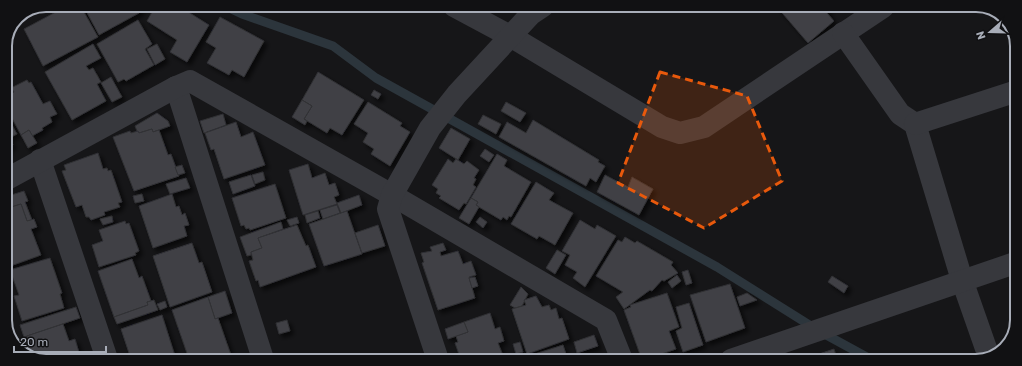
<svg xmlns="http://www.w3.org/2000/svg" width="1022" height="366" viewBox="0 0 1022 366" font-family="Rubik,sans-serif">
  <style>
    .lines { fill: none; stroke-linecap: round; stroke-linejoin: round }
    .stream { stroke: #2c353c; stroke-width: 9 }
    .building { fill: #404145; stroke: #303034; filter: url(#shadow) }
    .minor { stroke: #37383d; stroke-width: 22 }
    .marked { fill: #e8590c; fill-opacity: 0.2; stroke: #e8590c; stroke-width: 3; stroke-dasharray: 8 5; stroke-linejoin: round }
    .rim { fill: none; stroke: #a8adb8; stroke-width: 2 }
  </style>
  <defs>
    <filter id="shadow"><feDropShadow dx="3.5" dy="3.5" stdDeviation="2" flood-color="#0009"/></filter>
  </defs>
  <rect width="100%" height="100%" fill="#161618"/>
  <g class="lines">
    <path class="stream" d="M 223,5 L 242,14 L 333,46 L 376,78 L 717,267 L 819,331 L 874,361"/>
  </g>
  <g class="building">
    <path d="M 69,5 L 80,5 L 98,37 L 43,66 L 24,29 Z"/>
    <path d="M 106,5 L 143,5 L 139,13 L 99,35 L 85,9 L 89,6 L 93,12 Z"/>
    <path d="M 156,5 L 177,5 L 209,25 L 187,62 L 170,52 L 177,40 L 147,21 Z"/>
    <path d="M 777,7 L 825,7 L 829,11 L 827,13 L 834,21 L 808,43 Z"/>
    <path d="M 220,17 L 264,41 L 244,77 L 232,70 L 229,75 L 207,63 L 216,48 L 206,42 Z"/>
    <path d="M 138,20 L 152,44 L 145,49 L 154,65 L 126,81 L 124,79 L 118,82 L 97,44 Z"/>
    <path d="M 93,44 L 101,58 L 86,66 L 89,70 L 93,68 L 101,82 L 97,84 L 106,101 L 72,120 L 45,72 Z"/>
    <path d="M 157,44 L 165,59 L 155,65 L 147,49 Z"/>
    <path d="M 318,72 L 364,100 L 342,135 L 330,128 L 327,133 L 304,119 L 312,106 L 302,100 Z"/>
    <path d="M 111,77 L 122,97 L 112,102 L 101,83 Z"/>
    <path d="M 27,80 L 29,83 L 31,82 L 43,104 L 50,101 L 57,114 L 50,117 L 52,122 L 42,128 L 43,130 L 32,136 L 29,130 L 21,135 L 5,105 L 5,96 L 14,92 L 11,88 Z"/>
    <path d="M 374,90 L 381,94 L 378,99 L 371,95 Z"/>
    <path d="M 302,100 L 312,106 L 304,119 L 307,121 L 305,125 L 292,117 Z"/>
    <path d="M 368,102 L 402,123 L 400,126 L 410,132 L 390,166 L 371,154 L 374,149 L 363,142 L 368,133 L 354,124 Z"/>
    <path d="M 506,102 L 526,113 L 520,122 L 501,111 Z"/>
    <path d="M 5,113 L 17,134 L 9,138 L 5,131 Z"/>
    <path d="M 157,113 L 168,121 L 170,126 L 153,132 L 152,129 L 139,133 L 137,131 L 135,126 Z"/>
    <path d="M 223,114 L 226,125 L 204,133 L 200,121 Z"/>
    <path d="M 483,115 L 501,124 L 496,134 L 478,124 Z"/>
    <path d="M 533,120 L 599,160 L 598,162 L 605,166 L 596,182 L 590,178 L 586,186 L 499,137 L 507,122 L 526,133 Z"/>
    <path d="M 236,122 L 241,137 L 253,132 L 265,165 L 224,179 L 214,149 L 211,150 L 205,133 Z"/>
    <path d="M 451,128 L 470,139 L 458,160 L 439,148 Z"/>
    <path d="M 152,129 L 153,132 L 159,130 L 168,155 L 171,154 L 179,176 L 134,191 L 113,137 L 130,131 L 131,133 L 138,131 L 139,133 Z"/>
    <path d="M 29,130 L 37,143 L 28,148 L 21,135 Z"/>
    <path d="M 5,131 L 13,145 L 7,149 L 9,152 L 5,154 Z"/>
    <path d="M 485,149 L 494,155 L 489,162 L 480,156 Z"/>
    <path d="M 98,153 L 103,169 L 107,168 L 108,171 L 111,170 L 122,202 L 118,203 L 120,207 L 104,212 L 105,215 L 91,220 L 89,217 L 86,217 L 82,205 L 76,207 L 62,171 L 66,170 L 64,165 Z"/>
    <path d="M 497,154 L 507,160 L 504,166 L 531,182 L 511,217 L 509,216 L 507,220 L 503,217 L 501,220 L 479,207 L 476,205 L 478,202 L 471,198 Z"/>
    <path d="M 448,159 L 453,163 L 456,159 L 464,164 L 467,161 L 479,170 L 474,178 L 476,179 L 473,185 L 476,187 L 466,204 L 464,203 L 459,210 L 439,198 L 441,196 L 436,193 L 438,189 L 432,185 Z"/>
    <path d="M 308,164 L 312,178 L 325,173 L 329,185 L 335,183 L 339,195 L 334,197 L 337,204 L 303,215 L 289,170 Z"/>
    <path d="M 182,165 L 185,173 L 178,175 L 175,167 Z"/>
    <path d="M 263,172 L 265,180 L 255,184 L 252,175 Z"/>
    <path d="M 251,175 L 255,186 L 233,194 L 229,182 Z"/>
    <path d="M 605,175 L 628,187 L 632,177 L 653,189 L 639,215 L 597,192 Z"/>
    <path d="M 186,178 L 190,188 L 170,194 L 166,184 Z"/>
    <path d="M 536,182 L 554,193 L 549,200 L 573,213 L 555,245 L 539,236 L 537,239 L 511,224 Z"/>
    <path d="M 275,184 L 286,218 L 250,230 L 249,228 L 246,229 L 244,225 L 241,226 L 232,198 Z"/>
    <path d="M 24,191 L 28,201 L 25,202 L 32,220 L 27,221 L 21,204 L 5,209 L 5,197 Z"/>
    <path d="M 142,194 L 144,201 L 135,203 L 133,196 Z"/>
    <path d="M 172,194 L 176,207 L 179,206 L 182,215 L 185,213 L 189,225 L 184,226 L 187,236 L 153,248 L 139,206 Z"/>
    <path d="M 359,195 L 362,205 L 341,213 L 337,203 Z"/>
    <path d="M 471,198 L 478,202 L 476,205 L 479,207 L 469,224 L 459,218 Z"/>
    <path d="M 21,204 L 27,221 L 34,219 L 37,227 L 31,229 L 41,255 L 5,268 L 5,209 Z"/>
    <path d="M 337,205 L 340,213 L 323,219 L 320,210 Z"/>
    <path d="M 318,211 L 320,218 L 307,223 L 305,215 Z"/>
    <path d="M 347,211 L 362,254 L 324,266 L 309,224 Z"/>
    <path d="M 112,216 L 113,222 L 103,225 L 100,219 Z"/>
    <path d="M 297,217 L 299,223 L 290,226 L 287,220 Z"/>
    <path d="M 480,217 L 487,222 L 483,228 L 476,222 Z"/>
    <path d="M 580,220 L 595,229 L 597,225 L 616,236 L 585,287 L 573,278 L 577,272 L 565,265 L 570,255 L 562,251 Z"/>
    <path d="M 125,221 L 126,224 L 129,223 L 139,251 L 135,253 L 136,255 L 99,267 L 92,245 L 103,241 L 99,230 Z"/>
    <path d="M 281,222 L 283,229 L 258,238 L 262,248 L 251,252 L 251,255 L 247,256 L 240,237 Z"/>
    <path d="M 297,225 L 306,246 L 308,245 L 316,267 L 260,287 L 258,280 L 256,281 L 249,261 L 253,260 L 251,252 L 262,248 L 258,238 Z"/>
    <path d="M 378,225 L 385,246 L 362,253 L 355,233 Z"/>
    <path d="M 625,237 L 635,243 L 637,241 L 673,262 L 671,265 L 678,273 L 664,281 L 662,280 L 652,291 L 650,290 L 624,309 L 616,297 L 623,292 L 596,276 L 618,240 L 622,242 Z"/>
    <path d="M 192,243 L 199,263 L 202,262 L 212,292 L 170,307 L 153,256 Z"/>
    <path d="M 443,243 L 446,250 L 440,252 L 441,256 L 458,251 L 463,264 L 471,261 L 476,275 L 469,277 L 475,298 L 438,310 L 422,263 L 424,262 L 421,253 L 432,251 L 430,247 Z"/>
    <path d="M 557,250 L 566,255 L 555,274 L 546,268 Z"/>
    <path d="M 50,258 L 62,293 L 60,294 L 64,308 L 22,321 L 14,296 L 19,295 L 10,270 Z"/>
    <path d="M 132,259 L 139,278 L 142,276 L 151,301 L 147,302 L 148,305 L 114,317 L 98,271 Z"/>
    <path d="M 688,270 L 692,283 L 686,285 L 682,272 Z"/>
    <path d="M 677,275 L 681,281 L 672,288 L 668,282 Z"/>
    <path d="M 832,276 L 848,286 L 844,293 L 828,282 Z"/>
    <path d="M 475,277 L 478,286 L 472,288 L 469,278 Z"/>
    <path d="M 730,284 L 745,328 L 706,342 L 690,295 Z"/>
    <path d="M 521,287 L 528,294 L 522,306 L 515,308 L 510,305 Z"/>
    <path d="M 225,291 L 232,313 L 215,319 L 208,297 Z"/>
    <path d="M 667,293 L 679,327 L 669,331 L 676,349 L 647,359 L 646,355 L 641,357 L 624,310 L 631,307 L 630,305 Z"/>
    <path d="M 747,293 L 757,300 L 740,306 L 737,297 Z"/>
    <path d="M 536,296 L 542,307 L 549,305 L 551,310 L 556,308 L 559,319 L 562,318 L 569,339 L 527,354 L 512,309 L 526,305 L 524,300 Z"/>
    <path d="M 208,297 L 215,319 L 218,318 L 232,358 L 227,359 L 189,359 L 172,310 Z"/>
    <path d="M 154,300 L 158,310 L 117,324 L 114,317 L 148,305 L 147,302 Z"/>
    <path d="M 165,301 L 167,307 L 160,310 L 157,304 Z"/>
    <path d="M 689,303 L 703,345 L 683,352 L 676,331 L 682,328 L 676,307 Z"/>
    <path d="M 76,307 L 80,318 L 24,337 L 20,325 Z"/>
    <path d="M 490,313 L 495,329 L 500,327 L 504,341 L 498,343 L 504,358 L 497,360 L 461,360 L 455,343 L 458,342 L 456,336 L 468,332 L 464,322 Z"/>
    <path d="M 162,315 L 176,359 L 131,359 L 121,329 Z"/>
    <path d="M 287,320 L 290,331 L 279,334 L 276,323 Z"/>
    <path d="M 464,322 L 468,332 L 448,339 L 445,329 Z"/>
    <path d="M 63,324 L 69,341 L 75,339 L 81,359 L 33,359 L 30,357 L 24,339 L 27,338 L 27,336 Z"/>
    <path d="M 594,335 L 598,346 L 577,353 L 574,342 Z"/>
    <path d="M 520,342 L 523,352 L 516,354 L 513,344 Z"/>
    <path d="M 563,345 L 568,360 L 530,360 L 529,356 Z"/>
    <path d="M 834,349 L 836,356 L 843,354 L 846,361 L 808,361 L 807,358 Z"/>
  </g>
  <g class="lines">
    <g class="minor">
      <path d="M 454,6 L 510,36 L 662,127 L 680,133 L 704,127 L 883,7"/>
      <path d="M 843,33 L 900,114 L 915,124 L 962,280 L 989,357"/>
      <path d="M 176,87 L 263,359"/>
      <path d="M 915,124 L 1017,91"/>
      <path d="M 40,160 L 107,359"/>
      <path d="M 5,180 L 176,87 L 190,81 L 392,195 L 606,320 L 622,360"/>
      <path d="M 438,360 L 388,209 L 392,195 L 430,128 L 457,94 L 531,14 L 543,6"/>
      <path d="M 731,360 L 1015,263"/>
    </g>
  </g>
  <path class="marked" d="M 660,72 L 747,96 L 782,181 L 704,228 L 618,183 Z"/>
  <path d="M0 0H1022V366H0ZM46 12H976A34 34 0 0 1 1010 46V320A34 34 0 0 1 976 354H46A34 34 0 0 1 12 320V46A34 34 0 0 1 46 12Z" fill="#111113" fill-rule="evenodd"/>
  <path class="rim" d="M46 12H976A34 34 0 0 1 1010 46V320A34 34 0 0 1 976 354H46A34 34 0 0 1 12 320V46A34 34 0 0 1 46 12Z"/>
  <g transform="translate(990 32) rotate(250)" stroke="#111113" stroke-width="3" paint-order="stroke">
  <path d="M0-3L7 15L0 10L-7 15Z" fill="#a8adb8"/>
  <text y="-6" font-size="11" font-weight="bold" text-anchor="middle" fill="#a8adb8">N</text>
  </g>
  <path d="M14 346v6h92v-6" fill="none" stroke="#a8adb8" stroke-width="2"/>
  <text x="20" y="346" font-size="12" fill="#a8adb8" stroke="#111113" stroke-width="3" paint-order="stroke">20 m</text>
</svg>
